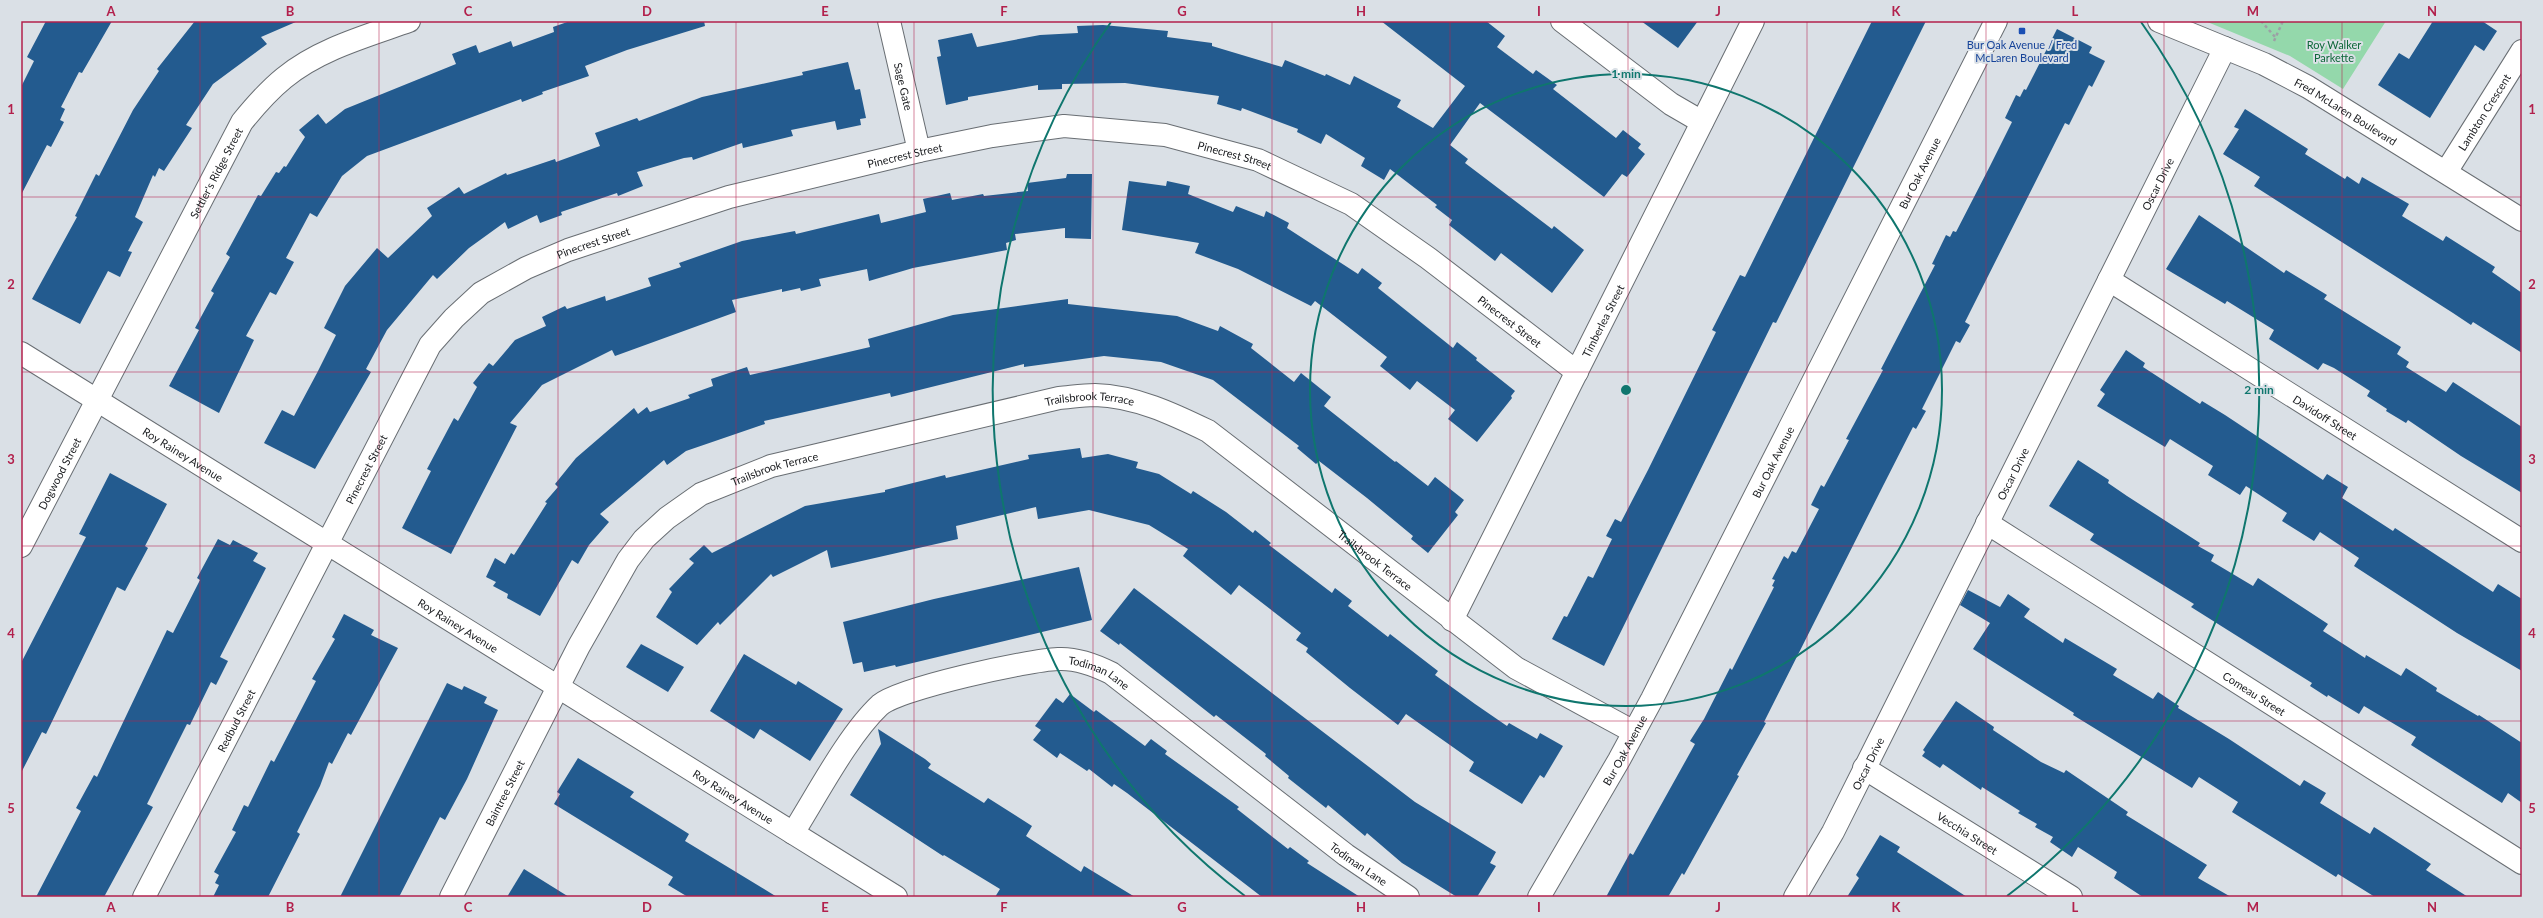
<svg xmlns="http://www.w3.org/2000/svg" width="2543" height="918" viewBox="0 0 2543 918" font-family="Lato,sans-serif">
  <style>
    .green { fill: #94d8ab }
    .building { fill: #235b8f }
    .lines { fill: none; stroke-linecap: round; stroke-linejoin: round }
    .minor-casing { stroke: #696e73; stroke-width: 24 }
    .tertiary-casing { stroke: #696e73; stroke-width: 24 }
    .path { stroke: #9ca0a5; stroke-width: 2.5; stroke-dasharray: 3 3; stroke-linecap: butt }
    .minor { stroke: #fff; stroke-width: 22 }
    .tertiary { stroke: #fff; stroke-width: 22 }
    .grid { fill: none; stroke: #b2204c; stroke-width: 1; stroke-opacity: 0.55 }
    .ring { fill: none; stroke: #0f766e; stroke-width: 2 }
    .transit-dot { fill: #1a4fb4; stroke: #dae0e6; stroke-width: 1.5 }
    .labels { text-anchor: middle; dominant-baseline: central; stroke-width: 4; stroke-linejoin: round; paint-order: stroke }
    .transit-label { font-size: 11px; fill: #164399; stroke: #dae0e6 }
    .park-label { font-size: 11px; fill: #0f683b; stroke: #dae0e6 }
    .street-label { font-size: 11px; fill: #202225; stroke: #dae0e6 }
    .centre { fill: #0f766e; stroke: #dae0e6; stroke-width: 2 }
    .ring-label { font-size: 12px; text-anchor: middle; font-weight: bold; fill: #0f766e; stroke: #dae0e6; stroke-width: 4; stroke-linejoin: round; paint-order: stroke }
    .neatline { fill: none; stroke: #b2204c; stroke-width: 1.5 }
    .grid-label { font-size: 13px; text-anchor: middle; font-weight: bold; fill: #b2204c }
  </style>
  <rect width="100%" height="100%" fill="#dae0e6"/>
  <path class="green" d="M 2205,21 L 2386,21 L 2343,89 L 2290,56 Z"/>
  <g class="building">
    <path d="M 46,21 L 112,21 L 82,73 L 79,72 L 61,107 L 65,109 L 60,120 L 64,122 L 51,147 L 47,145 L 21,195 L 21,87 L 34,61 L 27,57 Z"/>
    <path d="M 195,21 L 298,21 L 261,37 L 267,44 L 213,84 L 186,125 L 192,128 L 164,171 L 159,168 L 155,177 L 153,175 L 135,217 L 143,222 L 128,251 L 132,252 L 120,277 L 108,271 L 80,324 L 32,299 L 77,217 L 75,216 L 96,174 L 99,176 L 133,110 L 159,71 L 157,69 Z"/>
    <path d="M 570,21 L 704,21 L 705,26 L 627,50 L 585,66 L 589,76 L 542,92 L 543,94 L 522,102 L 521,99 L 367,156 L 342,176 L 317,217 L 310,213 L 286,258 L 294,262 L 276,295 L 270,292 L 246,336 L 254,340 L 219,413 L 169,386 L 199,330 L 195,328 L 214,293 L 211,291 L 230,257 L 226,254 L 258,195 L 261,196 L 276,172 L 279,173 L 284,166 L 286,167 L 305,137 L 299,130 L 318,114 L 326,124 L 345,109 L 456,64 L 452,54 L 476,45 L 479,53 L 511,41 L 513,47 L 554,32 L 553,27 Z"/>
    <path d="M 1381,21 L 1486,21 L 1505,36 L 1497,47 L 1533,74 L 1536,70 L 1557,85 L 1553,89 L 1616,138 L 1623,130 L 1641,144 L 1638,148 L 1645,154 L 1627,177 L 1622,174 L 1604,197 L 1480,103 L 1450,145 L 1468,159 L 1465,163 L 1552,229 L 1554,226 L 1584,250 L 1552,293 L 1501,253 L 1495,261 L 1449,225 L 1452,220 L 1435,207 L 1437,205 L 1390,169 L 1384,180 L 1361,166 L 1365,158 L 1326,134 L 1321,144 L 1297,132 L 1298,129 L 1242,108 L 1241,111 L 1217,104 L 1219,96 L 1125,83 L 1062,84 L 1062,89 L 1038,90 L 1038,85 L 968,97 L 968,100 L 946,105 L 937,57 L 941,56 L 938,40 L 972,33 L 977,47 L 1040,35 L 1078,33 L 1077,26 L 1103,25 L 1168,31 L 1167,37 L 1212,43 L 1212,46 L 1282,67 L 1285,60 L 1325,76 L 1326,74 L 1350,85 L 1354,76 L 1401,100 L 1397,107 L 1433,128 L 1465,86 Z"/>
    <path d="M 1641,21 L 1698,21 L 1678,48 Z"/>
    <path d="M 1872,21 L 1926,21 L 1776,323 L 1773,322 L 1604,666 L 1552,639 L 1564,616 L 1567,617 L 1588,576 L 1593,578 L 1612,539 L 1606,536 L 1615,519 L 1621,522 L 1648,470 L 1716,332 L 1712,330 L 1740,275 L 1745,277 Z"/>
    <path d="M 2433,21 L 2482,21 L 2497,31 L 2484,51 L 2475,45 L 2430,118 L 2378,85 L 2399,53 L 2409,59 Z"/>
    <path d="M 2057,29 L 2092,47 L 2089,53 L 2105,61 L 2092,87 L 2089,85 L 2069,125 L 2065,123 L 1965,322 L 1970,325 L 1960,343 L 1956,341 L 1922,409 L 1926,411 L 1916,429 L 1913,427 L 1884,484 L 1764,722 L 1766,723 L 1737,775 L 1739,776 L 1684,875 L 1682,873 L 1668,897 L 1606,897 L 1630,853 L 1633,855 L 1695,744 L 1690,741 L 1704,719 L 1730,668 L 1732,670 L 1774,587 L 1772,586 L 1775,580 L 1772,579 L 1784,556 L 1788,559 L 1792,551 L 1796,553 L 1819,509 L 1811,505 L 1821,485 L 1824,487 L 1849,440 L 1846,439 L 1883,370 L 1881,369 L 1935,265 L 1932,264 L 1946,235 L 1950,237 L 1953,231 L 1956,232 L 1990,166 L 2012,122 L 2005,118 L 2016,95 L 2020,97 L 2024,89 L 2026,90 Z"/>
    <path d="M 848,62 L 855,90 L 860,89 L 866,118 L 860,119 L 861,125 L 837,130 L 835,121 L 791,130 L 793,136 L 743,148 L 742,143 L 693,160 L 692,157 L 684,158 L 637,172 L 643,186 L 618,196 L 617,193 L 561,212 L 562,215 L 540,223 L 537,215 L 508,229 L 505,222 L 469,248 L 437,279 L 433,275 L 387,330 L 366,369 L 371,372 L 315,469 L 264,443 L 282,410 L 294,416 L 317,373 L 336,335 L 324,328 L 345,286 L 377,248 L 388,258 L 432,216 L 427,208 L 459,187 L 464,194 L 506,173 L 507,175 L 555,159 L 556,162 L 600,146 L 595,133 L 637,118 L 639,121 L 702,97 L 803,75 L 802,72 Z"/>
    <path d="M 2245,109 L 2308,149 L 2305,154 L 2345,179 L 2347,176 L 2359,184 L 2362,177 L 2409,204 L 2402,216 L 2443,241 L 2446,236 L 2495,267 L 2492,272 L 2522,293 L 2522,353 L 2473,322 L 2471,325 L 2453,313 L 2254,186 L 2260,177 L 2223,154 L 2239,129 L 2234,127 Z"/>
    <path d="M 1067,174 L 1092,174 L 1091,239 L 1065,238 L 1065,228 L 1015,234 L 1016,240 L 1006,243 L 1007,250 L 913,268 L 869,281 L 867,269 L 819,279 L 821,286 L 801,291 L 800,288 L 782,292 L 782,289 L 732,300 L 736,312 L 615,356 L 612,350 L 542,385 L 510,423 L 517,426 L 451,554 L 402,528 L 431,471 L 427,469 L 454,418 L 458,421 L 477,387 L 473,383 L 489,363 L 493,366 L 515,340 L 546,326 L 542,317 L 565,306 L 567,309 L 605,296 L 606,301 L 651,286 L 648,278 L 681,267 L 679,263 L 742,241 L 795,231 L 796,234 L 879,214 L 881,223 L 926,212 L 923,199 L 950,193 L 952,200 L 983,194 L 984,196 L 1028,191 L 1027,183 L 1066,178 Z"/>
    <path d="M 1129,181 L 1166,186 L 1167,181 L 1190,186 L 1188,194 L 1233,212 L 1236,206 L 1264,217 L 1266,211 L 1289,223 L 1287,228 L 1358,274 L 1362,268 L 1382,283 L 1378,288 L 1453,348 L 1457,342 L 1477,358 L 1476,360 L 1515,391 L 1511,396 L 1512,398 L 1477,442 L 1448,419 L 1455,410 L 1417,381 L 1410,390 L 1380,366 L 1387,357 L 1315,301 L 1311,306 L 1238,269 L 1195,253 L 1199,243 L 1122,230 Z"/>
    <path d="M 2199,215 L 2284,273 L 2286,270 L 2327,295 L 2324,299 L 2401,347 L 2397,354 L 2409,362 L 2406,367 L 2446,392 L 2453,382 L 2522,427 L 2522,493 L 2461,456 L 2408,420 L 2406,423 L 2386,411 L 2387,409 L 2367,396 L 2370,391 L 2334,368 L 2323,363 L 2318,370 L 2269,339 L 2274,330 L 2227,301 L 2225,304 L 2166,269 Z"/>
    <path d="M 1068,299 L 1068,304 L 1177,316 L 1218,331 L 1220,326 L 1253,344 L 1251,348 L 1294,382 L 1301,373 L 1331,397 L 1324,406 L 1395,462 L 1396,461 L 1428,486 L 1435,477 L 1464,500 L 1455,512 L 1458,515 L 1428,553 L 1411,539 L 1413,536 L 1367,498 L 1319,461 L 1316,464 L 1297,448 L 1299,446 L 1213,380 L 1161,362 L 1104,356 L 1024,367 L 1024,364 L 891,397 L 890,393 L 764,421 L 765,424 L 686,451 L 667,465 L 664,460 L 600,514 L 609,522 L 589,545 L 578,564 L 572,560 L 540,616 L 507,598 L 508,594 L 493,586 L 496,582 L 486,577 L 495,558 L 505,564 L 511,553 L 514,555 L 547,503 L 545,502 L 558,487 L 555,484 L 576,458 L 634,408 L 638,414 L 647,407 L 650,412 L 690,398 L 688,395 L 713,386 L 711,379 L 747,367 L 750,375 L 870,347 L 868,339 L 953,315 Z"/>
    <path d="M 2126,350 L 2145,363 L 2143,367 L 2200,404 L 2202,401 L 2225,415 L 2323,480 L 2327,474 L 2348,487 L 2342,498 L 2393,531 L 2395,528 L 2493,592 L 2498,584 L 2522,599 L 2522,671 L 2457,633 L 2354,566 L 2359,558 L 2320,532 L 2314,541 L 2282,521 L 2287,513 L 2246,486 L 2240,495 L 2208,475 L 2213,466 L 2170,439 L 2165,447 L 2097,406 L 2105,394 L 2100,390 Z"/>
    <path d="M 1080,448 L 1082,458 L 1108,454 L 1138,462 L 1136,468 L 1159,474 L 1191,494 L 1193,491 L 1226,512 L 1253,533 L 1255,530 L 1271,543 L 1269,545 L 1332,593 L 1335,588 L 1352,601 L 1348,606 L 1388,637 L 1390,634 L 1438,671 L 1435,675 L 1475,704 L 1507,726 L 1509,723 L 1537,739 L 1540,733 L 1563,746 L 1544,778 L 1540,775 L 1522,804 L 1469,771 L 1474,762 L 1406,714 L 1398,725 L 1350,688 L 1306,652 L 1308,648 L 1296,640 L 1301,633 L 1239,585 L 1231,595 L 1183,556 L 1188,549 L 1149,525 L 1089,510 L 1038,519 L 1036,507 L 956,526 L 958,539 L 831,568 L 827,550 L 773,577 L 771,574 L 720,625 L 718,622 L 697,645 L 656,617 L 672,592 L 669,589 L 694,563 L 689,559 L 704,545 L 712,553 L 805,506 L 885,492 L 885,490 L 945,475 L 946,478 L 1029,459 L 1028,455 Z"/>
    <path d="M 2078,460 L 2109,480 L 2108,483 L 2127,496 L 2200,543 L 2198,546 L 2214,555 L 2211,561 L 2253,586 L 2258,578 L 2328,624 L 2323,631 L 2365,658 L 2366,655 L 2401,676 L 2406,668 L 2437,688 L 2436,691 L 2478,716 L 2479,715 L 2522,743 L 2522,803 L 2508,793 L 2502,803 L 2411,745 L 2416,737 L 2364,706 L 2359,714 L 2328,695 L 2327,697 L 2310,686 L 2312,683 L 2191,607 L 2194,604 L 2090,540 L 2094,534 L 2049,506 Z"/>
    <path d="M 110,473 L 167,504 L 145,546 L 148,548 L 125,591 L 117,587 L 46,734 L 42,732 L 21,773 L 21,663 L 86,537 L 79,534 Z"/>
    <path d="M 218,539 L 230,545 L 233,540 L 258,553 L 253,561 L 266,568 L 220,657 L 228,661 L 216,685 L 211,682 L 190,725 L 187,724 L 147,804 L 153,807 L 104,897 L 36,897 L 81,811 L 76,808 L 94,775 L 97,777 L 167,630 L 173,633 L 200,580 L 197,578 Z"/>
    <path d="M 1079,567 L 1092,620 L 896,667 L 895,665 L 864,672 L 862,662 L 853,664 L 843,622 L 934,599 Z"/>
    <path d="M 1134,588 L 1415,802 L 1496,852 L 1490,863 L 1496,866 L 1477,897 L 1457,897 L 1402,863 L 1367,833 L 1365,836 L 1328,805 L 1326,808 L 1288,778 L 1289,776 L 1265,756 L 1266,754 L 1216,715 L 1214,717 L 1120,643 L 1119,645 L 1100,631 Z"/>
    <path d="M 1968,590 L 2000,607 L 2008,594 L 2030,609 L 2024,617 L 2063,643 L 2065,638 L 2117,669 L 2113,675 L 2153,699 L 2158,692 L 2179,706 L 2178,708 L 2229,739 L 2300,786 L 2304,780 L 2326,793 L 2320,803 L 2370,834 L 2374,827 L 2388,836 L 2431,864 L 2426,870 L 2468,897 L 2375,897 L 2338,874 L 2336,877 L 2232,812 L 2238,802 L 2199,777 L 2192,788 L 2073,715 L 2074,713 L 1973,649 L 1990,623 L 1960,605 Z"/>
    <path d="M 344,614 L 374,630 L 371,635 L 398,648 L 351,735 L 348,733 L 332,764 L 329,762 L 320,786 L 297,832 L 300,834 L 268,897 L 213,897 L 219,885 L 215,883 L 219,875 L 214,872 L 236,832 L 232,830 L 244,805 L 248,807 L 271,760 L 274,762 L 316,681 L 312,679 L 335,639 L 332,637 Z"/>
    <path d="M 641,644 L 684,667 L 668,692 L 626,667 Z"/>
    <path d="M 744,654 L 796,685 L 798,681 L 843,709 L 810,761 L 760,729 L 754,739 L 710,711 Z"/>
    <path d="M 447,683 L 462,690 L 464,686 L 487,697 L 484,703 L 498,710 L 467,779 L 445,820 L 440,817 L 399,897 L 340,897 Z"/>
    <path d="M 1070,694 L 1094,712 L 1096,710 L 1145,746 L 1151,739 L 1167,751 L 1165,754 L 1239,807 L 1237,809 L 1288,849 L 1290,847 L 1309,861 L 1307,863 L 1360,897 L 1262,897 L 1127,793 L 1114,784 L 1112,787 L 1089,769 L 1087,771 L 1060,753 L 1057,758 L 1033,740 L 1041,730 L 1035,726 L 1056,698 L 1063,703 Z"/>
    <path d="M 1956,701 L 1994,727 L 1993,730 L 2041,762 L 2064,773 L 2066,770 L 2128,812 L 2126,815 L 2207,865 L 2198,878 L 2231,897 L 2143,897 L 2114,878 L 2117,872 L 2078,847 L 2072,857 L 2050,842 L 2053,837 L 2035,827 L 2037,824 L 2018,813 L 2020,811 L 1982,787 L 1981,790 L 1943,764 L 1940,768 L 1922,756 L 1925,752 L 1923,750 Z"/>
    <path d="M 878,729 L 925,759 L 931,764 L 928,768 L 984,803 L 988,798 L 1032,826 L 1026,836 L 1081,872 L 1084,866 L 1135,897 L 995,897 L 1000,889 L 944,855 L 943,856 L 850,795 L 881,744 Z"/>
    <path d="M 578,758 L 634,792 L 630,797 L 689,834 L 685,841 L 777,897 L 688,897 L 668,885 L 673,877 L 554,804 L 560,794 L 557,792 Z"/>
    <path d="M 1880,835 L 1900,847 L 1897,852 L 1967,897 L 1847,897 L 1859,878 L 1856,875 Z"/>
    <path d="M 524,869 L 569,897 L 507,897 Z"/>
  </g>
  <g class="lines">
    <g class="minor-casing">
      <g id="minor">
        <path id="s1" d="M 889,21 L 919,151"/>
        <path d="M 1562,21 L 1671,104 L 1702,122"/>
        <path id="s2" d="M 2159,21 L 2264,64 L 2308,87 L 2522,220"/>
        <path id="s3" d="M 2446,172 L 2522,51"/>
        <path id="s4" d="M 2109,280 L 2522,541"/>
        <path id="s5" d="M 1987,523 L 2522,863"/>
        <path id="s6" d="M 21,546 L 242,122 C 255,106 268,91 284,78 C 319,49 367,36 409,21"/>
        <path id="s7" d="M 1452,620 L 1753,21"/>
        <path id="s8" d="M 1864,768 L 2071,897"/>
        <path id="s9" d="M 793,833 C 817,795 848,735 880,705 C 900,688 1029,660 1058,659 C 1076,658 1095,665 1111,673 L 1346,855 L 1408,897"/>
        <path id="s10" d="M 144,897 L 430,345 L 454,318 L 481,293 L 526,268 L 568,250 L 729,197 L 919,151 L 992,136 L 1064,126 L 1165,135 L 1258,160 L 1351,204 L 1428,258 L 1577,372"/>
        <path id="s11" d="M 451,897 L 579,646 L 628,560 L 644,539 L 667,518 L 701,494 L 771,466 L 1059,398 C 1071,397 1083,395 1095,395 C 1135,396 1173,414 1208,431 L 1516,668 L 1634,732"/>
        <path id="s12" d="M 1795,897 L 1833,832 L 2225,48"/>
      </g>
    </g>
    <g class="tertiary-casing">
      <g id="tertiary">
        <path id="s13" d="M 21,353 L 896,897"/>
        <path id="s14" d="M 1539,897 L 1619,760 L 1652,699 L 1996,21"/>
      </g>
    </g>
    <g class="path">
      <path d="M 2261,21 L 2276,38"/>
      <path d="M 2274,41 L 2283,21"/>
    </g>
    <use href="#minor" class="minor"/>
    <use href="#tertiary" class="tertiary"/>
  </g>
  <path class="grid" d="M 200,21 L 200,897M 379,21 L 379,897M 558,21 L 558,897M 736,21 L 736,897M 914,21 L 914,897M 1093,21 L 1093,897M 1272,21 L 1272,897M 1450,21 L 1450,897M 1628,21 L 1628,897M 1807,21 L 1807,897M 1986,21 L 1986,897M 2164,21 L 2164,897M 2342,21 L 2342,897M 21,197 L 2522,197M 21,372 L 2522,372M 21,546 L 2522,546M 21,721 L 2522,721"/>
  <g class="ring">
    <circle cx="1626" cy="390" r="316"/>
    <path d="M1245 896A633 633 0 0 1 1111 22M2141 22A633 633 0 0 1 2007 896"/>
  </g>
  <rect class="transit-dot" x="2018" y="27" width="8" height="8" rx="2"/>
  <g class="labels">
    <g class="transit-label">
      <text x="2022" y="44">Bur Oak Avenue / Fred<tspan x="2022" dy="13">McLaren Boulevard</tspan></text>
    </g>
    <g class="park-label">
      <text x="2334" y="44">Roy Walker<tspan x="2334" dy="13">Parkette</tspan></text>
    </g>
    <g class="street-label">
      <text stroke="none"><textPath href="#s1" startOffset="67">Sage Gate</textPath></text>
      <text stroke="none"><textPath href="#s2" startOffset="208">Fred McLaren Boulevard</textPath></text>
      <text stroke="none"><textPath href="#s3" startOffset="71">Lambton Crescent</textPath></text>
      <text stroke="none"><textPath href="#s10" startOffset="1142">Pinecrest Street</textPath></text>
      <text stroke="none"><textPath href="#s10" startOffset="1478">Pinecrest Street</textPath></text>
      <text stroke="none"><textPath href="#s14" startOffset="818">Bur Oak Avenue</textPath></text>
      <text stroke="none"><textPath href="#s6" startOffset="421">Settler's Ridge Street</textPath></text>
      <text stroke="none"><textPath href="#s12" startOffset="800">Oscar Drive</textPath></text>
      <text stroke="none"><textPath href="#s10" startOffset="818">Pinecrest Street</textPath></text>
      <text stroke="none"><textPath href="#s10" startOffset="1802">Pinecrest Street</textPath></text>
      <text stroke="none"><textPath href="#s7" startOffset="335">Timberlea Street</textPath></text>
      <text stroke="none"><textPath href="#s11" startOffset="882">Trailsbrook Terrace</textPath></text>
      <text stroke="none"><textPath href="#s4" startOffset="256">Davidoff Street</textPath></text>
      <text stroke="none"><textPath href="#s13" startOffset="191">Roy Rainey Avenue</textPath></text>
      <text stroke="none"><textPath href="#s14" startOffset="494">Bur Oak Avenue</textPath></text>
      <text stroke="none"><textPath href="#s11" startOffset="558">Trailsbrook Terrace</textPath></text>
      <text stroke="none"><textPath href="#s10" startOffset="482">Pinecrest Street</textPath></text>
      <text stroke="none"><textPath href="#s6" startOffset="82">Dogwood Street</textPath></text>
      <text stroke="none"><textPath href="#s12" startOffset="476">Oscar Drive</textPath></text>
      <text stroke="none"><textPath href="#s11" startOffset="1218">Trailsbrook Terrace</textPath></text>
      <text stroke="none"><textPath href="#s13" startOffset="515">Roy Rainey Avenue</textPath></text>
      <text stroke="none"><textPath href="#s9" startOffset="384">Todiman Lane</textPath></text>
      <text stroke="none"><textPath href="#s5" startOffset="317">Comeau Street</textPath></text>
      <text stroke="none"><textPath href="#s10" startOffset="199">Redbud Street</textPath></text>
      <text stroke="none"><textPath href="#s14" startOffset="170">Bur Oak Avenue</textPath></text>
      <text stroke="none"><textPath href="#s12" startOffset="152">Oscar Drive</textPath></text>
      <text stroke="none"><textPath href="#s11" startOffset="117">Baintree Street</textPath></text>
      <text stroke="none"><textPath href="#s13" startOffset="839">Roy Rainey Avenue</textPath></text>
      <text stroke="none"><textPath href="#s8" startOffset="122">Vecchia Street</textPath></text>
      <text stroke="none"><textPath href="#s9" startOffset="708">Todiman Lane</textPath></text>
    </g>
  </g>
  <circle cx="1626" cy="390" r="6" class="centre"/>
  <g class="ring-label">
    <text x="1626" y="78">1 min</text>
    <text x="2259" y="394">2 min</text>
  </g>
  <rect width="2543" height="918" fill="none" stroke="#dae0e6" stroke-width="44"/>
  <rect x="22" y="22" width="2499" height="874" class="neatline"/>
  <g class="grid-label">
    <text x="111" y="16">A</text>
    <text x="290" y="16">B</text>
    <text x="468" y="16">C</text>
    <text x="647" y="16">D</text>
    <text x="825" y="16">E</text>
    <text x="1004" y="16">F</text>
    <text x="1182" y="16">G</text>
    <text x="1361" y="16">H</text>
    <text x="1539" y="16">I</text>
    <text x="1718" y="16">J</text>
    <text x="1896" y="16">K</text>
    <text x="2075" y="16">L</text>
    <text x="2253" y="16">M</text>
    <text x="2432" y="16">N</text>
    <text x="11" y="114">1</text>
    <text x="2532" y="114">1</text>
    <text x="11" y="289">2</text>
    <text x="2532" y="289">2</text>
    <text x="11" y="464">3</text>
    <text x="2532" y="464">3</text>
    <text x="11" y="638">4</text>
    <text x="2532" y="638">4</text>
    <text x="11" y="813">5</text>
    <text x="2532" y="813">5</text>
    <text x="111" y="912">A</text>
    <text x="290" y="912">B</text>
    <text x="468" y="912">C</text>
    <text x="647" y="912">D</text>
    <text x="825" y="912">E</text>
    <text x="1004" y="912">F</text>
    <text x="1182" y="912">G</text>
    <text x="1361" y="912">H</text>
    <text x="1539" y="912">I</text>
    <text x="1718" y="912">J</text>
    <text x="1896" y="912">K</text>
    <text x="2075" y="912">L</text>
    <text x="2253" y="912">M</text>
    <text x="2432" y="912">N</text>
  </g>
</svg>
